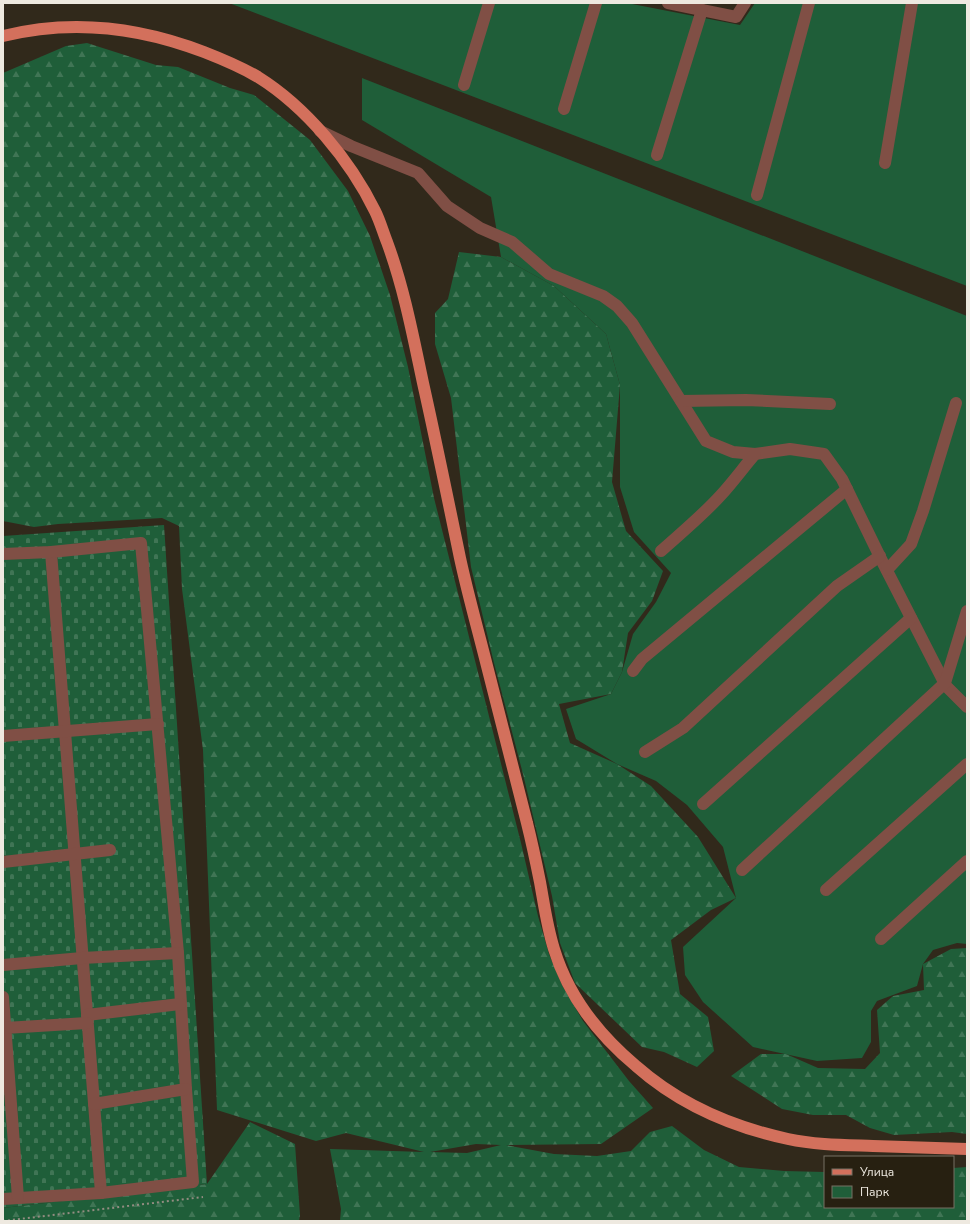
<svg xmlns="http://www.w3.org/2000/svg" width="970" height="1224" viewBox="0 0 970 1224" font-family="'Nunito Sans',sans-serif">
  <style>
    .forest { fill: url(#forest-firs); fill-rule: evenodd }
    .cemetery { fill: url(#cemetery-stones) }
    .green { fill: #1f5e39 }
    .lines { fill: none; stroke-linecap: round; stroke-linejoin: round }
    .path { stroke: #948d82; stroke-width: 2; stroke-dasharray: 2 3; stroke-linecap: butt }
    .minor { stroke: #804f45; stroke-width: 12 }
    .major { stroke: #d3705c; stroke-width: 12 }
  </style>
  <defs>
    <pattern id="forest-firs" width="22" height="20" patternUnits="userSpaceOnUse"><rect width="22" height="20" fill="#1f5e39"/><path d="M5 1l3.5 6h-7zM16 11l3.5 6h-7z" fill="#407555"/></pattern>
    <pattern id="cemetery-stones" width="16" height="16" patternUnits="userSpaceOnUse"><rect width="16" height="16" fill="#1f5e39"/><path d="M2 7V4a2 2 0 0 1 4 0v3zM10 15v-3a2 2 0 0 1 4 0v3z" fill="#407555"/></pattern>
  </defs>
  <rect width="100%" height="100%" fill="#31291b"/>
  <g class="forest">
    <path d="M 87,43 L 156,65 L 178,67 L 230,88 L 254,95 L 310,140 L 348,191 L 370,236 L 390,295 L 408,367 L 434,498 L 521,843 L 538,916 L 549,954 L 562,985 L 583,1021 L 629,1081 L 653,1108 L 601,1144 L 506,1145 L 554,1154 L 597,1156 L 631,1151 L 650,1132 L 672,1126 L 704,1150 L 739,1167 L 784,1171 L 825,1172 L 825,1207 L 953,1207 L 953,1168 L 967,1167 L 967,1221 L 340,1221 L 341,1209 L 330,1149 L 424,1152 L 346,1133 L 316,1141 L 217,1110 L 203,750 L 182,589 L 179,526 L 162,518 L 58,524 L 34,527 L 3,521 L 3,73 L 66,46 ZM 476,1144 L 501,1145 L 467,1153 L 430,1152 Z"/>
    <path d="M 459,252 L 501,257 L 554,286 L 606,334 L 620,385 L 612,482 L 626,531 L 663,571 L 652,601 L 628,633 L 622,672 L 611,694 L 559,704 L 570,743 L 617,764 L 651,786 L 698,837 L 736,898 L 711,910 L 671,940 L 680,994 L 708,1017 L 714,1051 L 697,1067 L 664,1052 L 642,1047 L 575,983 L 560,943 L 552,896 L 523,774 L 494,663 L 471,567 L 451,398 L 435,344 L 435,313 L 448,299 Z"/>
    <path d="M 967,948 L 967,1134 L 952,1132 L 894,1135 L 870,1128 L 846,1115 L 813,1115 L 782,1109 L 731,1076 L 761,1054 L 786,1054 L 818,1068 L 865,1069 L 880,1053 L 877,1010 L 893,996 L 924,990 L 923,964 L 951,949 Z"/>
    <path d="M 250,1122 L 295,1144 L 300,1215 L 299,1221 L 3,1221 L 3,1208 L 207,1184 Z"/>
  </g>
  <path class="cemetery" d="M 164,525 L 207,1184 L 3,1208 L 3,536 Z"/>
  <g class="green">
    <path d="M 229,3 L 627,3 L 740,25 L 755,3 L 967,3 L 967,286 Z"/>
    <path d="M 362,78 L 967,316 L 967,944 L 957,943 L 933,950 L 923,964 L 917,986 L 877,1001 L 871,1011 L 871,1042 L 862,1058 L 817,1061 L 753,1047 L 703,1002 L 685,975 L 683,947 L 736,898 L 723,847 L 687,805 L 656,781 L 617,764 L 576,739 L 566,709 L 611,694 L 622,672 L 633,634 L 656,602 L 671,573 L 634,532 L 620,487 L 620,385 L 606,334 L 554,286 L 501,257 L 491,197 L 362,120 Z"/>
  </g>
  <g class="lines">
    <path class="path" d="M 3,1221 L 203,1197"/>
    <g class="minor">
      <path d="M 668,3 L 736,17 L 745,3"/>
      <path d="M 464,85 L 489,3"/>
      <path d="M 564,109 L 596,3"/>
      <path d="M 320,131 L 351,146 L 418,173 L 447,206 L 480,228 L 512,242 L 549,274 L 603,296 L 617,306 L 632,323 L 706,441 L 733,452 L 755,454 L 790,449 L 824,454 L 842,479 L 883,563 L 946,686 L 967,707"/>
      <path d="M 657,155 L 702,10"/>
      <path d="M 885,163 L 912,3"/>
      <path d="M 757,195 L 809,3"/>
      <path d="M 681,401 L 746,400 L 830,404"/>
      <path d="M 661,551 C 681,533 703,515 721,495 C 733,482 743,468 755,454"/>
      <path d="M 51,552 L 101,1193"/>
      <path d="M 3,554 L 51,552 L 141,543 L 178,953 L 186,1089 L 193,1182 L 101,1193 L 3,1199"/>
      <path d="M 887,570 L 911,544 L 923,511 L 956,403"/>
      <path d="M 633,671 L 642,659 L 847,489"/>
      <path d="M 3,736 L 158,724"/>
      <path d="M 645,752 L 683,728 L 837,586 L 880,556"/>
      <path d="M 703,804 L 911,618"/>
      <path d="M 3,862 L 110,850"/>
      <path d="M 742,870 L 945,683 L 967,611"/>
      <path d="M 826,890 L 967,764"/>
      <path d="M 881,939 L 967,861"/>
      <path d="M 3,965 L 82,958 L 178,953"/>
      <path d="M 3,997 L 18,1198"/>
      <path d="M 87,1015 L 180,1004"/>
      <path d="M 5,1028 L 87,1023"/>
      <path d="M 94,1104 L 186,1089"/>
    </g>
    <path class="major" d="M 3,36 C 71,19 139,27 204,52 C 222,59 241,67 258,77 C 306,107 350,160 375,211 C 380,221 383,232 387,242 C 404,288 413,336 423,383 C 436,441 448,500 460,558 C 468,595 478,630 487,666 C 501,719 514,771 527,823 C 532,843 536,862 540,882 C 544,904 547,927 554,949 C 568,995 599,1035 636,1066 C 679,1104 732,1127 788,1139 C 816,1145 845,1145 873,1146 C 904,1147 936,1148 967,1149"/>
  </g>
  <rect width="970" height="1224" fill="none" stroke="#eee9e0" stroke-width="8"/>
  <rect x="824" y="1156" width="130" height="52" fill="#272011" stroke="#777064"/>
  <rect x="832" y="1169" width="20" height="6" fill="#d3705c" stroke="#777064"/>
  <text x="860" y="1176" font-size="12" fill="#eee9e0">Улица</text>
  <rect x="832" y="1186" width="20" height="12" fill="#1f5e39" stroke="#777064"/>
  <text x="860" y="1196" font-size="12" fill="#eee9e0">Парк</text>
</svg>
